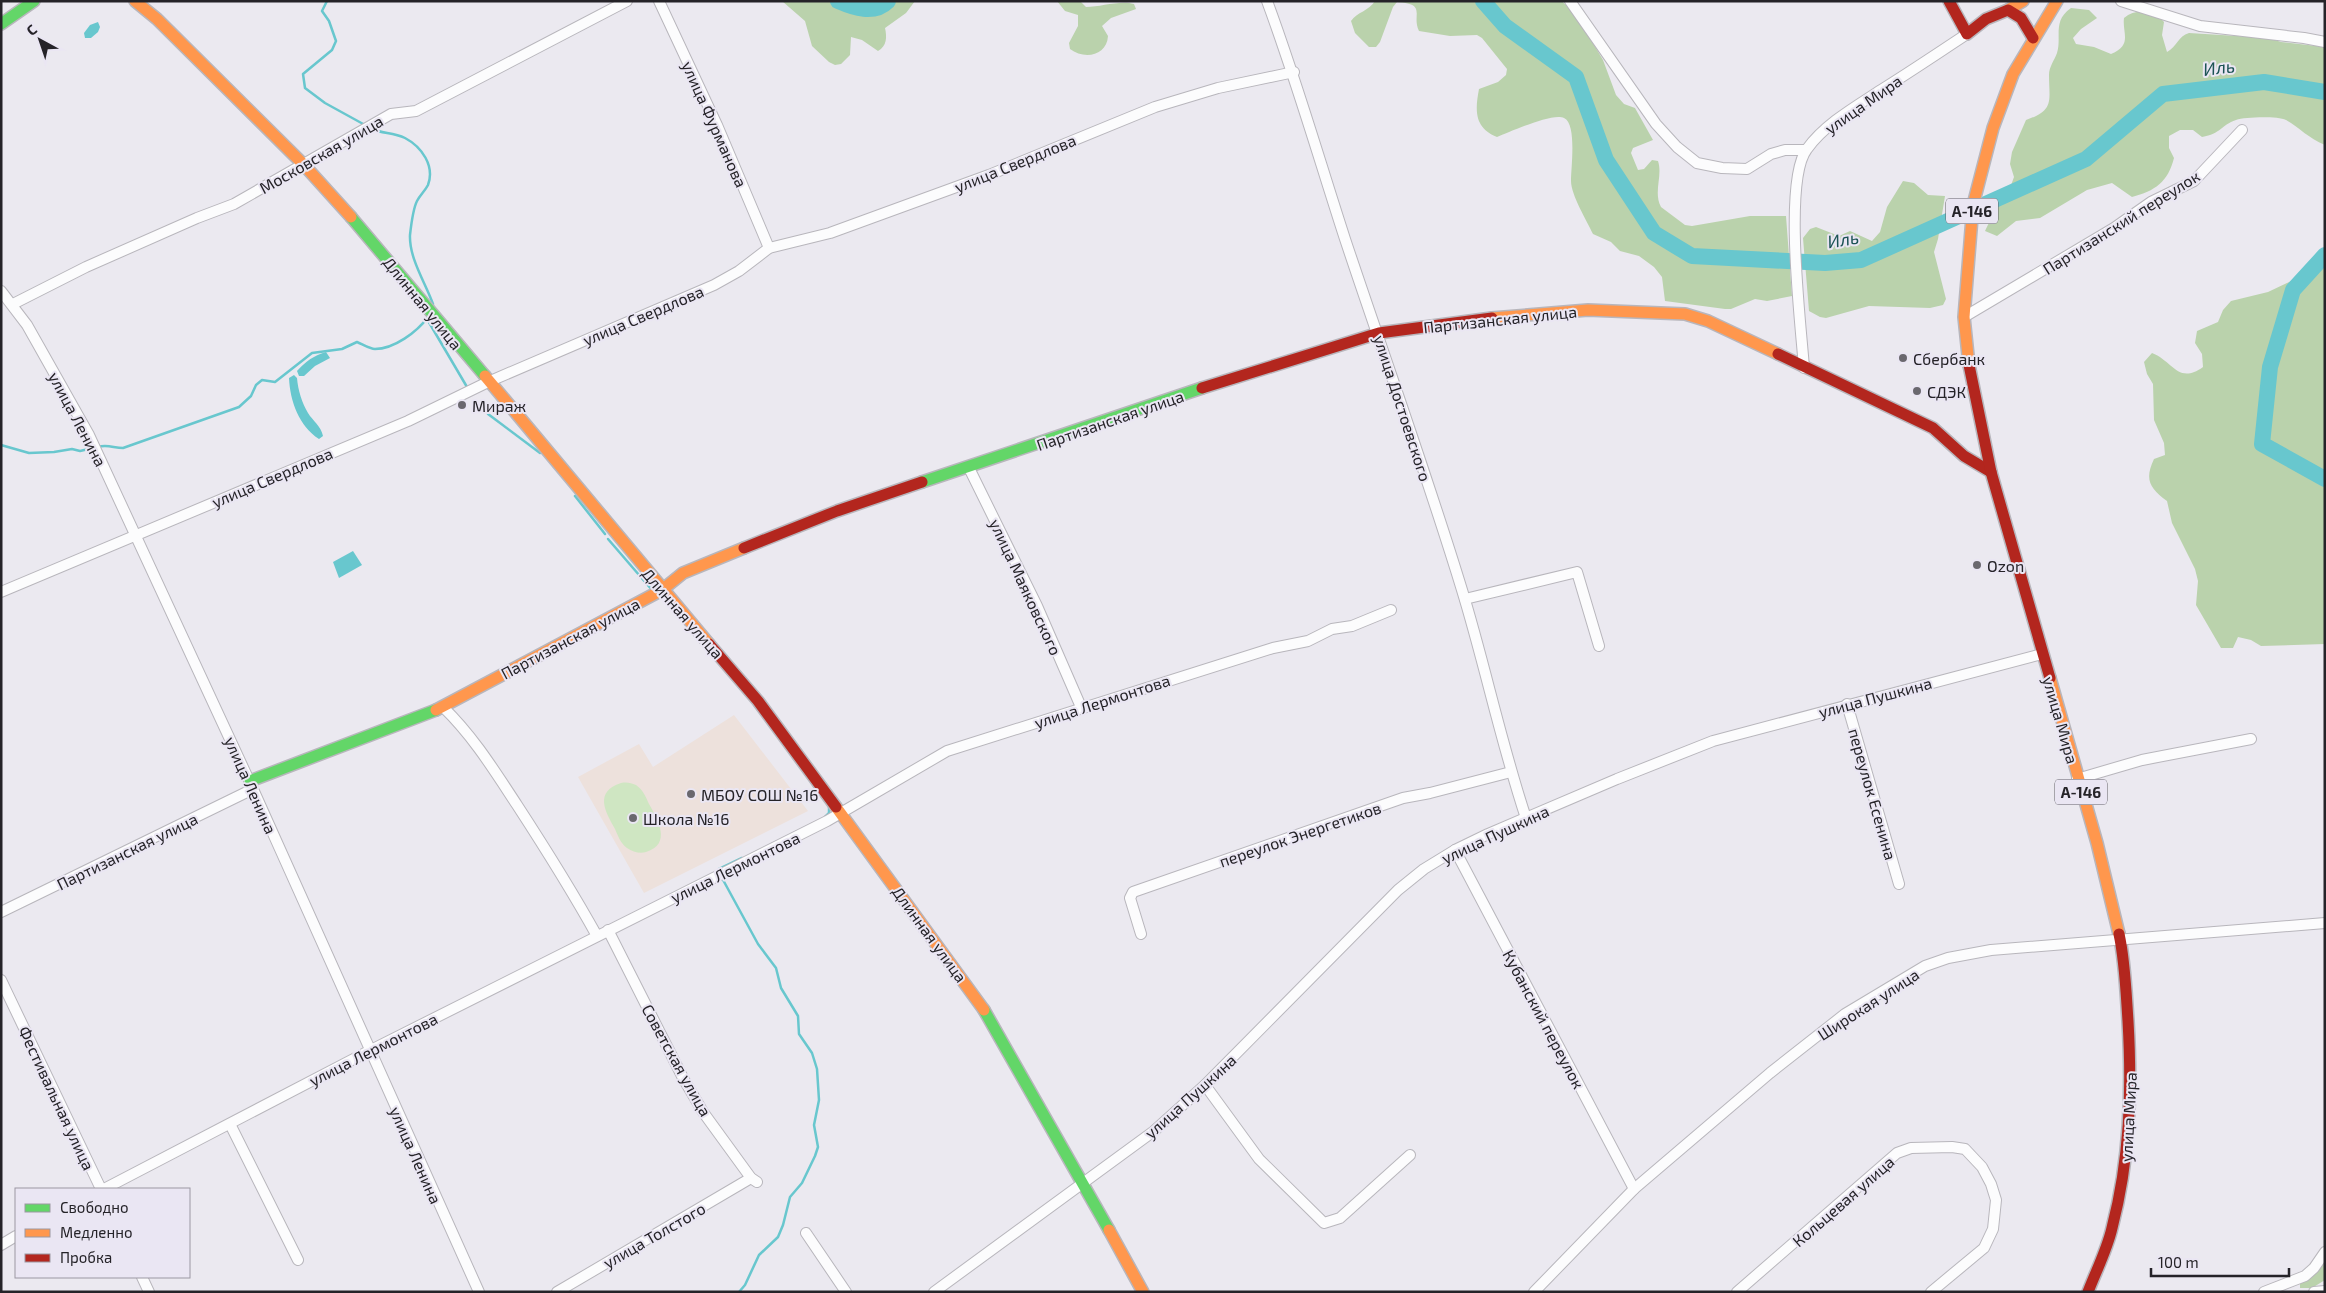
<svg xmlns="http://www.w3.org/2000/svg" width="2326" height="1293" viewBox="0 0 2326 1293" font-family="'Exo 2',sans-serif">
  <style>
    .education { fill: #ede1dc }
    .green { fill: #cfe6c2 }
    .forest { fill: #bad2ac }
    .water { fill: #68c7ce }
    .lines { fill: none; stroke-linecap: round; stroke-linejoin: round }
    .stream { stroke: #68c7ce; stroke-width: 2.5 }
    .river { stroke: #68c7ce; stroke-width: 16 }
    .street-casing { stroke: #b8b6bc; stroke-width: 12 }
    .fast-casing { stroke: #b8b6bc; stroke-width: 14 }
    .slow-casing { stroke: #b8b6bc; stroke-width: 14 }
    .jam-casing { stroke: #b8b6bc; stroke-width: 14 }
    .street { stroke: #fcfcfd; stroke-width: 10 }
    .fast { stroke: #63d668; stroke-width: 11 }
    .slow { stroke: #ff974d; stroke-width: 11 }
    .jam { stroke: #b3261e; stroke-width: 11 }
    .poi-dot { fill: #6a686e; stroke: #eae6f3; stroke-width: 2 }
    .labels { text-anchor: middle; dominant-baseline: central; stroke-width: 4; stroke-linejoin: round; paint-order: stroke }
    .shield { fill: #eae6f3; stroke: #605e65; stroke-width: 1 }
    .shield-label { font-size: 15px; font-weight: bold; fill: #252328 }
    .street-label { font-size: 16px; fill: #252328; stroke: #eae6f3 }
    .poi-label { font-size: 16px; fill: #252328; stroke: #eae6f3; text-anchor: start }
    .water-label { font-size: 18px; font-style: italic; fill: #1c5355; stroke: #eae6f3 }
  </style>
  <rect width="100%" height="100%" fill="#ebe9f0"/>
  <path class="education" d="M 734,715 L 808,811 L 644,893 L 578,777 L 639,744 L 653,767 Z"/>
  <path class="green" d="M 621,783 C 627,782 631,783 636,785 C 643,790 646,797 649,804 C 658,820 672,844 646,852 C 640,854 633,852 627,848 C 621,844 618,836 615,829 C 605,811 594,792 621,783 Z"/>
  <g class="forest">
    <path d="M 782,1 L 915,1 L 906,13 L 885,28 C 887,37 887,46 878,51 L 862,40 L 851,37 L 850,55 L 841,64 L 835,65 L 829,62 L 812,46 L 805,21 Z"/>
    <path d="M 1057,1 L 1080,1 L 1086,7 C 1101,7 1120,0 1134,4 L 1136,9 L 1111,18 L 1102,26 L 1108,36 C 1107,56 1084,60 1070,49 L 1069,43 L 1078,26 L 1078,15 L 1065,11 Z"/>
    <path d="M 1375,1 L 1562,1 L 1578,18 L 1603,60 L 1616,95 L 1624,104 L 1635,108 L 1653,140 L 1633,148 L 1631,153 L 1638,170 L 1644,169 L 1652,160 L 1658,161 C 1663,176 1653,192 1661,207 L 1685,225 L 1692,226 L 1750,216 L 1786,216 L 1792,296 L 1767,301 L 1755,299 L 1731,309 L 1725,309 L 1665,301 L 1662,277 L 1654,267 L 1639,256 L 1620,251 L 1611,242 L 1593,234 C 1587,221 1571,195 1571,181 C 1571,167 1577,124 1564,118 C 1553,112 1510,132 1497,137 C 1474,128 1475,110 1479,89 L 1498,82 L 1506,75 L 1507,69 L 1482,38 L 1477,35 L 1450,36 L 1419,31 C 1411,15 1428,4 1397,2 L 1393,7 L 1380,42 L 1376,47 L 1369,47 L 1355,33 L 1351,21 C 1357,12 1369,11 1375,1 Z"/>
    <path d="M 2071,8 L 2089,10 L 2097,18 L 2081,29 L 2073,38 L 2076,44 L 2094,47 L 2111,54 C 2133,45 2122,33 2124,18 C 2136,8 2154,10 2164,22 L 2162,35 L 2167,52 C 2177,47 2178,36 2189,33 L 2269,38 L 2281,42 L 2325,47 L 2325,145 C 2308,138 2300,128 2286,120 C 2277,116 2245,117 2236,120 C 2221,125 2221,134 2202,137 L 2193,130 L 2180,130 L 2169,136 L 2169,148 L 2174,158 C 2168,182 2155,191 2132,197 L 2112,183 L 2087,190 L 2040,218 L 2016,221 L 1997,236 L 1985,231 L 1996,208 L 2010,188 L 2014,177 L 2010,164 L 2012,152 L 2026,120 C 2055,110 2049,101 2049,75 C 2049,67 2054,61 2057,53 C 2062,37 2052,21 2071,8 Z"/>
    <path d="M 1903,181 L 1914,183 L 1928,195 L 1945,196 L 1938,239 L 1934,252 L 1946,299 L 1943,305 L 1930,308 L 1869,306 L 1826,318 L 1820,317 L 1809,311 L 1803,238 L 1810,229 L 1816,227 L 1839,236 L 1850,231 L 1872,241 L 1880,232 L 1887,207 Z"/>
    <path d="M 2325,265 L 2325,644 L 2261,646 L 2251,640 L 2238,637 L 2233,648 L 2221,648 L 2196,605 L 2198,581 L 2195,569 L 2172,523 L 2167,501 C 2150,488 2144,480 2154,459 L 2165,455 L 2164,443 L 2154,420 L 2153,384 L 2147,374 L 2144,362 L 2152,353 C 2173,361 2178,385 2203,367 L 2202,354 L 2195,343 L 2197,331 L 2218,322 L 2223,310 L 2231,301 L 2268,292 Z"/>
    <path d="M 2325,1258 L 2325,1280 L 2312,1288 L 2300,1288 L 2300,1282 Z"/>
  </g>
  <g class="water">
    <path d="M 98,22 L 100,27 L 98,32 L 91,38 L 85,38 L 84,33 L 90,25 Z"/>
    <path d="M 326,352 L 330,358 L 315,366 L 304,376 L 299,376 L 297,371 C 306,361 313,356 326,352 Z"/>
    <path d="M 294,375 L 297,378 C 298,390 302,403 308,413 C 313,421 321,426 323,436 L 319,439 C 299,426 290,401 289,378 Z"/>
    <path d="M 353,551 L 362,565 L 339,578 L 333,562 Z"/>
  </g>
  <g class="lines">
    <g class="stream">
      <path d="M 327,1 L 322,11 L 329,21 L 336,41 L 332,50 L 303,74 L 305,88 L 325,103 L 365,125"/>
      <path d="M 372,129 C 383,134 393,132 405,138 C 422,147 435,166 428,185 C 425,191 420,195 417,201 C 413,209 411,226 410,235 C 409,258 425,282 433,304"/>
      <path d="M 427,319 L 467,387"/>
      <path d="M 488,414 L 540,453"/>
      <path d="M 1,445 L 29,453 L 54,452 L 72,449 L 80,451 L 93,448"/>
      <path d="M 98,447 C 107,444 114,448 123,448 L 239,407 L 251,396 L 256,385 L 262,380 L 275,382 L 312,353 L 342,349 L 357,342 C 362,344 370,349 375,349 C 394,349 417,332 428,317"/>
      <path d="M 575,496 L 605,534"/>
      <path d="M 608,539 L 652,590"/>
      <path d="M 825,817 L 829,813 L 829,806"/>
      <path d="M 719,869 L 742,858"/>
      <path d="M 722,878 L 758,944 L 776,968 L 781,988 L 798,1016 L 799,1034 L 812,1053 L 817,1069 L 819,1100 L 814,1125 L 818,1147 L 815,1156 L 802,1183 L 790,1197 L 783,1225 L 778,1237 L 759,1255 L 745,1285 L 739,1292"/>
    </g>
    <g class="river">
      <path d="M 838,1 C 854,8 874,15 888,1"/>
      <path d="M 1483,1 L 1505,26 L 1576,77 L 1606,160 L 1654,233 L 1692,256 L 1825,263 L 1861,260 L 2086,159 L 2163,94 L 2264,82 L 2325,92"/>
      <path d="M 2325,255 L 2293,290 L 2270,367 L 2262,444 L 2325,479"/>
    </g>
    <g class="street-casing">
      <g id="street">
        <path d="M 659,1 L 717,125 L 769,248"/>
        <path d="M 1267,1 C 1296,79 1319,159 1345,239 C 1384,356 1426,472 1462,590 C 1485,665 1501,743 1526,818"/>
        <path d="M 1570,1 L 1656,124 L 1677,147 L 1697,163 L 1722,168 L 1747,169 L 1771,154 L 1785,150 L 1805,150"/>
        <path d="M 2121,1 L 2200,26 L 2304,38 L 2325,42"/>
        <path d="M 1,291 L 27,325 L 89,435 L 253,789 L 479,1292"/>
        <path d="M 13,304 L 86,267 L 197,218 L 234,204 L 391,114 L 416,111 L 627,1"/>
        <path d="M 1964,317 L 2114,228 L 2151,202 L 2194,181 L 2242,130"/>
        <path d="M 1804,368 C 1801,325 1783,180 1807,149 C 1825,124 1855,107 1881,90 C 1910,72 1938,53 1967,34"/>
        <path d="M 969,468 L 1037,606 L 1081,707"/>
        <path d="M 1,592 L 408,421 L 488,382 L 714,285 L 739,271 L 769,248 L 830,233 L 989,175 L 1155,107 L 1218,88 L 1294,72"/>
        <path d="M 1465,599 L 1577,572 L 1599,646"/>
        <path d="M 1847,704 L 1899,884"/>
        <path d="M 443,707 C 473,736 494,770 517,805 C 545,848 572,891 597,936"/>
        <path d="M 2077,779 L 2142,760 L 2251,739"/>
        <path d="M 1455,850 L 1634,1189"/>
        <path d="M 1,912 L 253,789"/>
        <path d="M 608,930 L 683,1078 L 703,1112 L 751,1178 L 757,1182"/>
        <path d="M 1141,934 L 1130,898 L 1133,892 L 1403,798 L 1430,793 L 1511,772"/>
        <path d="M 1,980 L 101,1189"/>
        <path d="M 1205,1085 L 1259,1159 L 1324,1223 L 1340,1218 L 1410,1155"/>
        <path d="M 230,1124 L 298,1260"/>
        <path d="M 104,1189 L 369,1051 L 827,821 L 947,751 L 1273,648 L 1308,641 L 1332,629 L 1352,626 L 1391,610"/>
        <path d="M 806,1233 L 846,1292"/>
        <path d="M 1,1245 L 16,1236"/>
        <path d="M 142,1277 L 149,1292"/>
        <path d="M 557,1292 L 751,1178"/>
        <path d="M 934,1292 L 1154,1131 L 1205,1085 L 1398,890 L 1424,869 L 1455,850 L 1488,834 L 1617,779 L 1713,741 L 2042,654"/>
        <path d="M 1534,1292 L 1634,1189 L 1770,1073 L 1845,1014 L 1925,966 L 1948,958 L 1991,950 L 2325,923"/>
        <path d="M 1737,1292 L 1897,1153 L 1911,1148 L 1952,1147 L 1965,1149 L 1982,1167 L 1991,1184 L 1996,1200 L 1993,1229 L 1984,1248 L 1931,1292"/>
        <path d="M 2264,1292 L 2305,1276 L 2314,1268 L 2325,1252"/>
        <path d="M 2314,1292 L 2325,1291"/>
      </g>
    </g>
    <g class="fast-casing">
      <g id="fast">
        <path d="M 1,24 L 34,1"/>
        <path d="M 351,217 L 485,376"/>
        <path d="M 922,482 L 1202,388"/>
        <path d="M 250,781 L 436,710"/>
        <path d="M 984,1010 L 1109,1230"/>
      </g>
    </g>
    <g class="slow-casing">
      <g id="slow">
        <path d="M 135,1 L 157,19 L 304,165 L 351,217"/>
        <path d="M 2008,10 L 2023,1"/>
        <path d="M 1492,318 L 1588,310 L 1685,314 L 1708,321 L 1778,354"/>
        <path d="M 1969,365 L 1964,317 L 1973,205 L 1993,128 L 2013,74 L 2057,1"/>
        <path d="M 485,376 L 709,644"/>
        <path d="M 2050,678 L 2097,843 L 2119,934"/>
        <path d="M 436,710 L 662,590 L 683,573 L 744,548"/>
        <path d="M 836,807 L 984,1010"/>
        <path d="M 1109,1230 L 1143,1292"/>
      </g>
    </g>
    <g class="jam-casing">
      <g id="jam">
        <path d="M 1949,1 L 1967,34 L 1986,19 L 2008,10 L 2021,18 L 2033,38"/>
        <path d="M 1778,354 L 1933,428 L 1964,456 L 1991,472"/>
        <path d="M 1969,365 L 1991,472 L 2050,678"/>
        <path d="M 1202,388 L 1379,333 L 1492,318"/>
        <path d="M 744,548 L 837,511 L 922,482"/>
        <path d="M 709,644 L 758,701 L 836,807"/>
        <path d="M 2088,1292 C 2096,1271 2107,1250 2112,1228 C 2130,1159 2132,1091 2128,1021 C 2126,992 2125,961 2119,934"/>
      </g>
    </g>
    <use href="#street" class="street"/>
    <use href="#fast" class="fast"/>
    <use href="#slow" class="slow"/>
    <use href="#jam" class="jam"/>
  </g>
  <g class="poi-dot">
    <circle cx="1903" cy="358" r="5"/>
    <circle cx="1917" cy="391" r="5"/>
    <circle cx="462" cy="405" r="5"/>
    <circle cx="1977" cy="565" r="5"/>
    <circle cx="691" cy="794" r="5"/>
    <circle cx="633" cy="818" r="5"/>
  </g>
  <g class="labels">
    <g class="shield">
      <rect x="1946" y="198.5" width="52" height="25" rx="4"/>
      <rect x="2055" y="779.5" width="52" height="25" rx="4"/>
    </g>
    <g class="shield-label">
      <text x="1972" y="211">А-146</text>
      <text x="2081" y="792">А-146</text>
    </g>
    <g class="street-label">
      <text transform="translate(1863 104) rotate(-35)">улица Мира</text>
      <text transform="translate(715 124) rotate(66)">улица Фурманова</text>
      <text transform="translate(321 154) rotate(-30)">Московская улица</text>
      <text transform="translate(1015 163) rotate(-22)">улица Свердлова</text>
      <text transform="translate(2121 222) rotate(-32)">Партизанский переулок</text>
      <text transform="translate(423 303) rotate(51)">Длинная улица</text>
      <text transform="translate(643 315) rotate(-23)">улица Свердлова</text>
      <text transform="translate(1500 319) rotate(-6)">Партизанская улица</text>
      <text transform="translate(1403 408) rotate(72)">улица Достоевского</text>
      <text transform="translate(78 419) rotate(62)">улица Ленина</text>
      <text transform="translate(1110 420) rotate(-19)">Партизанская улица</text>
      <text transform="translate(272 477) rotate(-23)">улица Свердлова</text>
      <text transform="translate(1026 587) rotate(65)">улица Маяковского</text>
      <text transform="translate(683 613) rotate(49)">Длинная улица</text>
      <text transform="translate(570 638) rotate(-28)">Партизанская улица</text>
      <text transform="translate(1875 697) rotate(-15)">улица Пушкина</text>
      <text transform="translate(1102 701) rotate(-18)">улица Лермонтова</text>
      <text transform="translate(2061 720) rotate(74)">улица Мира</text>
      <text transform="translate(251 785) rotate(66)">улица Ленина</text>
      <text transform="translate(1873 794) rotate(74)">переулок Есенина</text>
      <text transform="translate(1300 834) rotate(-19)">переулок Энергетиков</text>
      <text transform="translate(1495 834) rotate(-25)">улица Пушкина</text>
      <text transform="translate(127 851) rotate(-26)">Партизанская улица</text>
      <text transform="translate(735 867) rotate(-26)">улица Лермонтова</text>
      <text transform="translate(930 934) rotate(54)">Длинная улица</text>
      <text transform="translate(1868 1004) rotate(-33)">Широкая улица</text>
      <text transform="translate(1544 1019) rotate(62)">Кубанский переулок</text>
      <text transform="translate(373 1049) rotate(-27)">улица Лермонтова</text>
      <text transform="translate(677 1060) rotate(61)">Советская улица</text>
      <text transform="translate(1190 1096) rotate(-42)">улица Пушкина</text>
      <text transform="translate(57 1098) rotate(65)">Фестивальная улица</text>
      <text transform="translate(2128 1117) rotate(-87)">улица Мира</text>
      <text transform="translate(416 1155) rotate(66)">улица Ленина</text>
      <text transform="translate(1843 1201) rotate(-41)">Кольцевая улица</text>
      <text transform="translate(654 1235) rotate(-30)">улица Толстого</text>
    </g>
    <g class="poi-label">
      <text x="1913" y="358">Сбербанк</text>
      <text x="1927" y="391">СДЭК</text>
      <text x="472" y="405">Мираж</text>
      <text x="1987" y="565">Ozon</text>
      <text x="701" y="794">МБОУ СОШ №16</text>
      <text x="643" y="818">Школа №16</text>
    </g>
    <g class="water-label">
      <text transform="translate(2219 67) rotate(-7)">Иль</text>
      <text transform="translate(1843 239) rotate(-9)">Иль</text>
    </g>
  </g>
  <rect width="2326" height="1293" fill="none" stroke="#252328" stroke-width="5"/>
  <rect x="15" y="1188" width="175" height="90" fill="#eae6f3" stroke="#9b98a2"/>
  <rect x="25" y="1204" width="25" height="8" fill="#63d668" stroke="#9b98a2"/>
  <text x="60" y="1213" font-size="15" fill="#252328">Свободно</text>
  <rect x="25" y="1229" width="25" height="8" fill="#ff974d" stroke="#9b98a2"/>
  <text x="60" y="1238" font-size="15" fill="#252328">Медленно</text>
  <rect x="25" y="1254" width="25" height="8" fill="#b3261e" stroke="#9b98a2"/>
  <text x="60" y="1263" font-size="15" fill="#252328">Пробка</text>
  <g transform="translate(40 40) rotate(320)" stroke="#eae6f3" stroke-width="4" paint-order="stroke">
  <path d="M0-4L9 19L0 12L-9 19Z" fill="#252328"/>
  <text y="-8" font-size="14" font-weight="bold" text-anchor="middle" fill="#252328">С</text>
  </g>
  <path d="M2151 1268v8h138v-8" fill="none" stroke="#252328" stroke-width="2.5"/>
  <text x="2158" y="1268" font-size="15" fill="#252328" stroke="#eae6f3" stroke-width="4" paint-order="stroke">100 m</text>
</svg>
